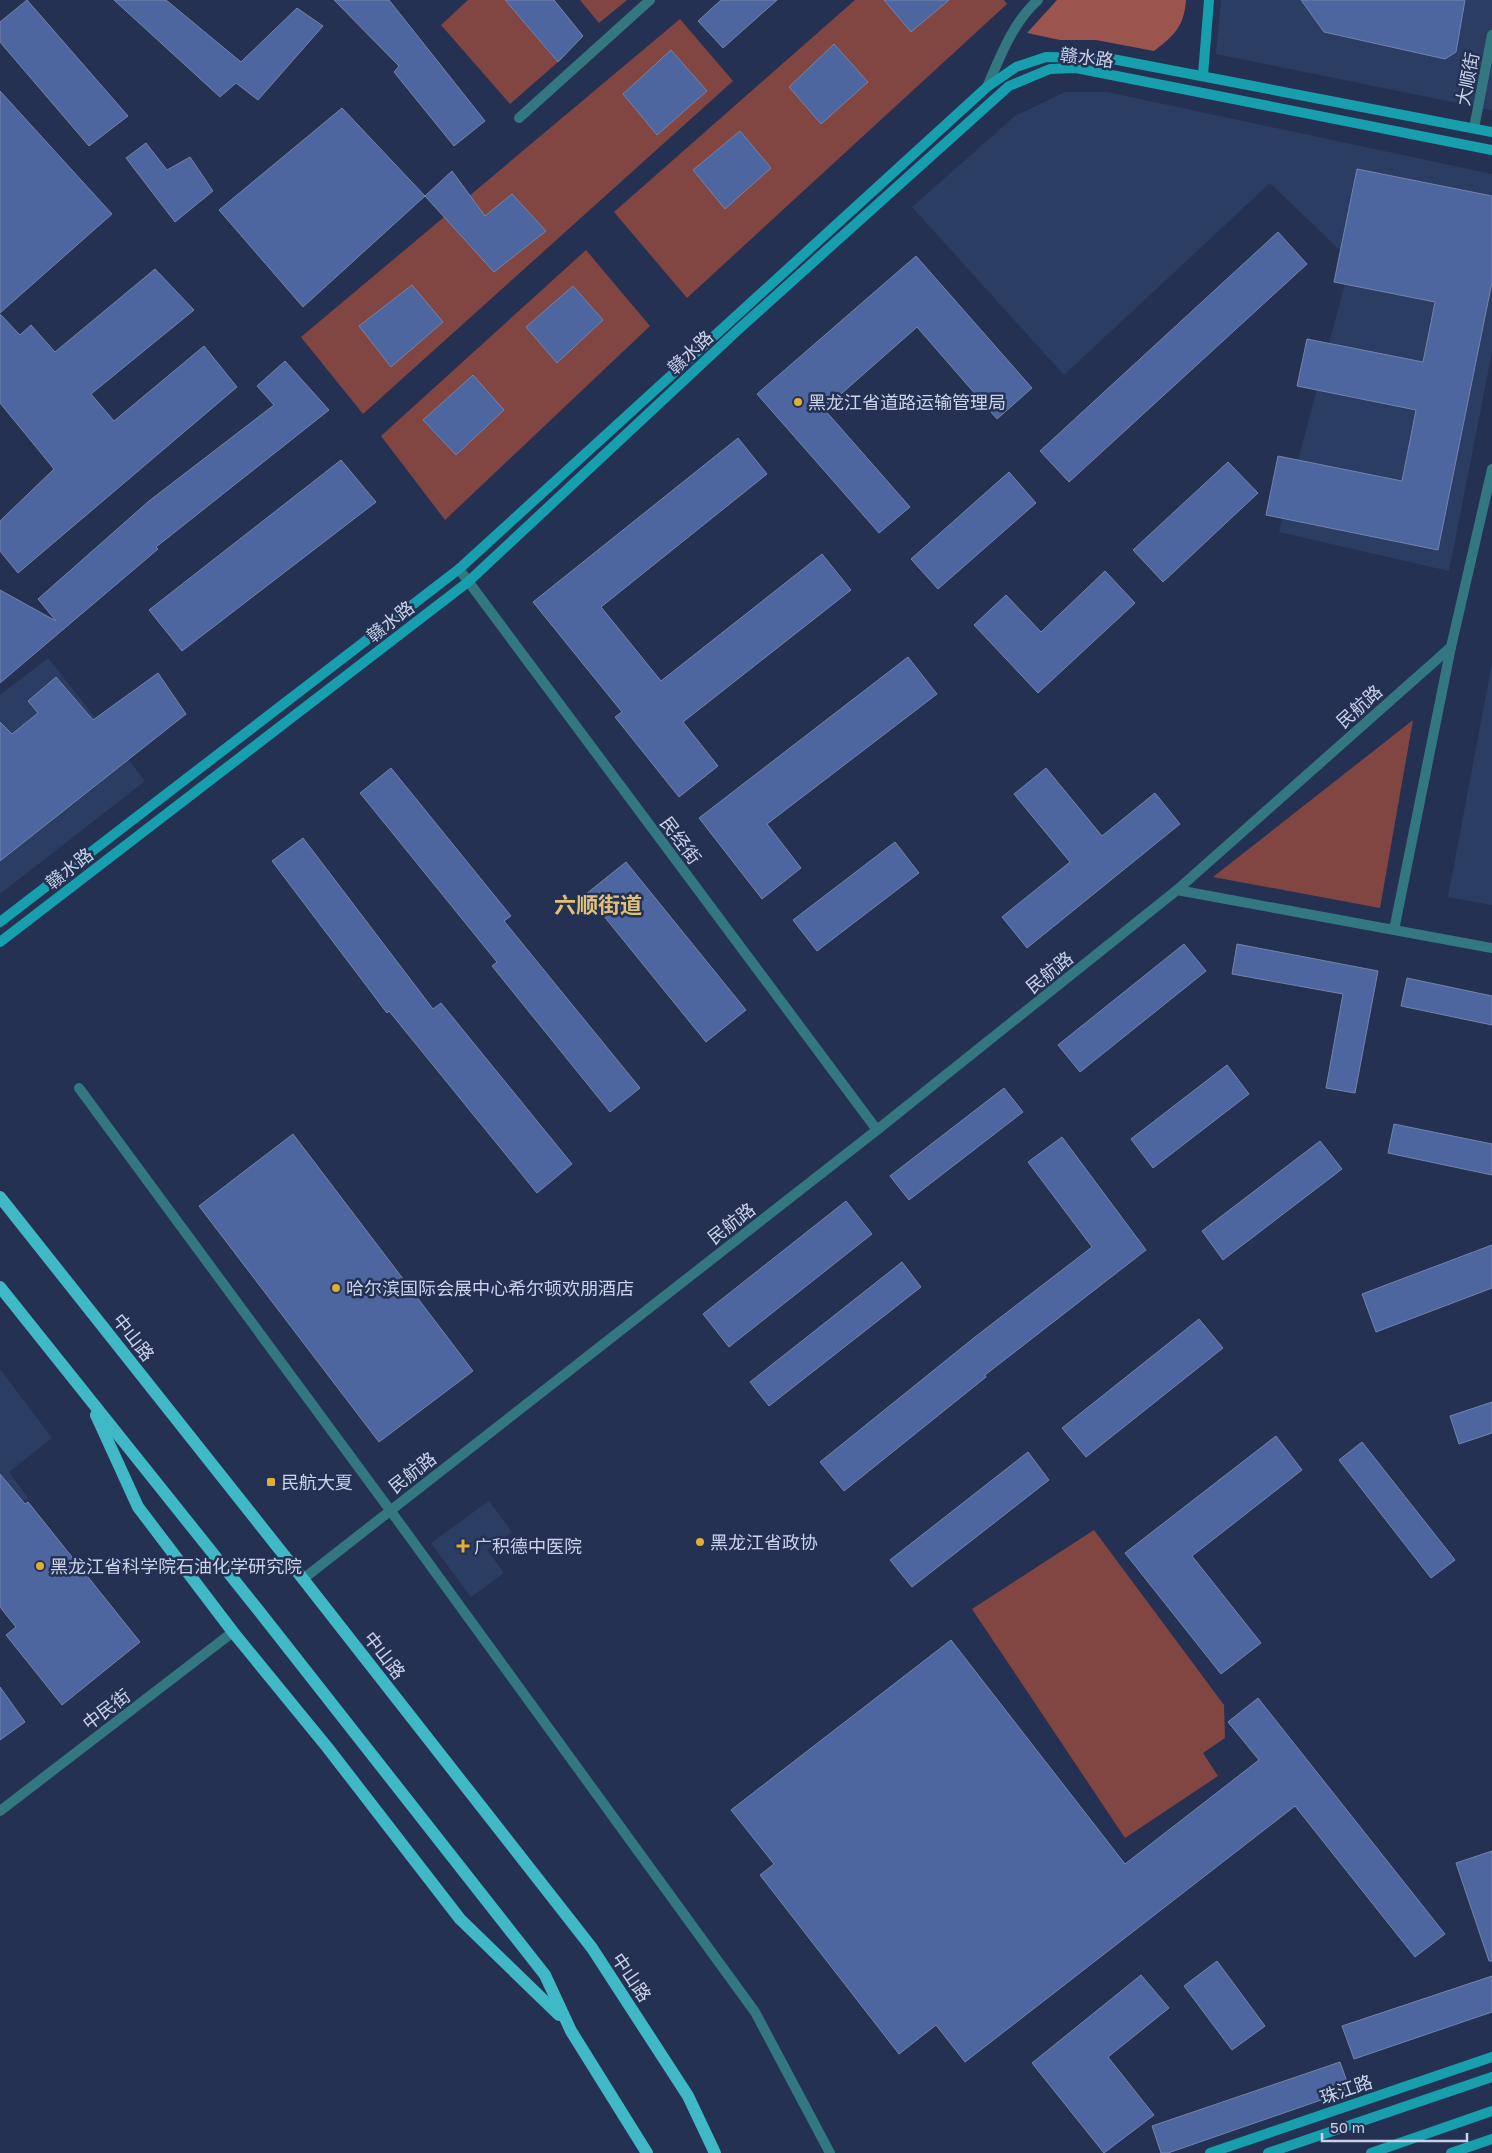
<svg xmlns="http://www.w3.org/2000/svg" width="1492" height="2153" viewBox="0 0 1492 2153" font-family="'Golos Text','Noto Sans SC',sans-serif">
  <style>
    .built { fill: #2c3d64 }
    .green { fill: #814641 }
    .forest { fill: #9c554e }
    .building { fill: #4e669f; stroke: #7384ab }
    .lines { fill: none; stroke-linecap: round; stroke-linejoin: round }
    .street { stroke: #337881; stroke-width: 10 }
    .secondary { stroke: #189fad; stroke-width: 10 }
    .primary { stroke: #40b8c6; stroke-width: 12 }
    .poi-dot { fill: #e0b034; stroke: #243153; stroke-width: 2 }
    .labels { text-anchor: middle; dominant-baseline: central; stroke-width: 5; stroke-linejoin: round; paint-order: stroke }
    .street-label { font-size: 18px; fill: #cad3e9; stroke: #243153 }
    .poi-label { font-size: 18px; fill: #cad3e9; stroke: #243153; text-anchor: start }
    .district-label { font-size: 22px; font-weight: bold; fill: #e0bf76; stroke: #243153 }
  </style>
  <rect width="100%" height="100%" fill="#243153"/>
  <g class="built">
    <path d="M 1221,0 L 1492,0 L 1492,110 L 1216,54 Z"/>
    <path d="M 1065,92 L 1107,92 L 1492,174 L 1492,352 L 1449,571 L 1279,532 L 1351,261 L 1270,183 L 1064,375 L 912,207 L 1015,116 Z"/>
    <path d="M 48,658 L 145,781 L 0,894 L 0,695 Z"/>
    <path d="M 1492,663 L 1492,905 L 1448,897 Z"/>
    <path d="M 0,1369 L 52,1438 L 9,1472 L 28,1498 L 0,1517 Z"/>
    <path d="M 489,1501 L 512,1532 L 487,1550 L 504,1573 L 471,1597 L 431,1543 Z"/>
  </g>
  <g class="green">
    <path d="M 468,0 L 505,0 L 558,62 L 510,104 L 441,25 Z"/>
    <path d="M 580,0 L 627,0 L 599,23 Z"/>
    <path d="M 855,0 L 1004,0 L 1007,4 L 687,298 L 614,212 Z"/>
    <path d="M 680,19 L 733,81 L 363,414 L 301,337 Z"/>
    <path d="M 586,250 L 650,326 L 445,520 L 381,436 Z"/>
    <path d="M 1413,720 L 1380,908 L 1213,877 Z"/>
    <path d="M 1094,1530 L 1224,1705 L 1225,1738 L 1203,1753 L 1218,1776 L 1125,1838 L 972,1609 Z"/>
  </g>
  <path class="forest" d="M 1057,0 L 1186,0 C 1184,26 1175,35 1154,51 L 1096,40 L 1060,40 L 1027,33 Z"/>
  <g class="building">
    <path d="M 27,0 L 128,116 L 89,146 L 0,42 L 0,22 Z"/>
    <path d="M 114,0 L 166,0 L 241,62 L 297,8 L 323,26 L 258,100 L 236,83 L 220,97 Z"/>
    <path d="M 334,0 L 389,0 L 485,121 L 454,146 L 394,72 L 399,66 Z"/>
    <path d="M 505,0 L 554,0 L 583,36 L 558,62 Z"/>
    <path d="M 721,0 L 777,0 L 723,48 L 698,21 Z"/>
    <path d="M 884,0 L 949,0 L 911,32 Z"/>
    <path d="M 1301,0 L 1465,0 L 1456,52 L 1445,59 L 1324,32 Z"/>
    <path d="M 834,44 L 868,82 L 821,124 L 789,87 Z"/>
    <path d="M 671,50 L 707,91 L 657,135 L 623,94 Z"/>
    <path d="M 0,91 L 112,214 L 0,313 Z"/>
    <path d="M 342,108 L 425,196 L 303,307 L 219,210 Z"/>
    <path d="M 740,131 L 771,168 L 725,209 L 693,170 Z"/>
    <path d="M 146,143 L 167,170 L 190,157 L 213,191 L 175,222 L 126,158 Z"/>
    <path d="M 1357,169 L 1492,196 L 1492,282 L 1438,550 L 1266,515 L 1278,456 L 1402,481 L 1416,410 L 1297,386 L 1307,339 L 1423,362 L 1435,302 L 1334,282 Z"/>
    <path d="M 452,171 L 485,216 L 512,194 L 546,231 L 494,272 L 425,196 Z"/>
    <path d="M 1278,232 L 1307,264 L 1069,482 L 1040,451 Z"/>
    <path d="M 916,256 L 1032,388 L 997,419 L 917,327 L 824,409 L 910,507 L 879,533 L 757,394 Z"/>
    <path d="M 155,269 L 194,310 L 91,394 L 114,421 L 204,346 L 237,387 L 18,573 L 0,551 L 0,521 L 54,469 L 0,403 L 0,314 L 20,335 L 31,325 L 55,352 Z"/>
    <path d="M 412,285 L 443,322 L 391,367 L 359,326 Z"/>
    <path d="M 573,286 L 603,320 L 557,363 L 526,327 Z"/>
    <path d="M 285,361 L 329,410 L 156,547 L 158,549 L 0,683 L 0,590 L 56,621 L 38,599 L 149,501 L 274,405 L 257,386 Z"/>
    <path d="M 473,375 L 504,410 L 456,455 L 423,420 Z"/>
    <path d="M 738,438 L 767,474 L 601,607 L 661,681 L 822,554 L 851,590 L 683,722 L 718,766 L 679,797 L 615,717 L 622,712 L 533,602 Z"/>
    <path d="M 341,460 L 376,502 L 182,651 L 149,610 Z"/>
    <path d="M 1228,462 L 1258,493 L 1163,582 L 1133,550 Z"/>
    <path d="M 1009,472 L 1036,503 L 938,589 L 911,559 Z"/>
    <path d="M 1105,571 L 1135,603 L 1038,693 L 974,625 L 1006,595 L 1041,632 Z"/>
    <path d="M 908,657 L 937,694 L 767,824 L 801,868 L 762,899 L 699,818 Z"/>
    <path d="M 158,673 L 186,714 L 0,861 L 0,722 L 12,734 L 38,713 L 28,701 L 56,677 L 93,720 Z"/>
    <path d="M 391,768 L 511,916 L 504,921 L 640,1088 L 610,1112 L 492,966 L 497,962 L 360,793 Z"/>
    <path d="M 1046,768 L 1102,836 L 1155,793 L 1180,824 L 1027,948 L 1002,917 L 1070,862 L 1014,794 Z"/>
    <path d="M 303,838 L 433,1009 L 441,1003 L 572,1164 L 537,1193 L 389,1011 L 387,1013 L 272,861 Z"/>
    <path d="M 895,842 L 919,873 L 817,951 L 793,920 Z"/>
    <path d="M 626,862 L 746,1010 L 706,1042 L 586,894 Z"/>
    <path d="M 1184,944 L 1206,971 L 1080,1072 L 1058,1045 Z"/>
    <path d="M 1237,944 L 1378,971 L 1355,1093 L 1326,1088 L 1343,994 L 1232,974 Z"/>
    <path d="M 1407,978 L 1492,996 L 1492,1025 L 1401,1006 Z"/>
    <path d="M 1227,1065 L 1249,1094 L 1153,1168 L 1131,1139 Z"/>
    <path d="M 1004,1088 L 1023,1112 L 909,1200 L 890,1176 Z"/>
    <path d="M 1394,1124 L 1492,1144 L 1492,1175 L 1388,1153 Z"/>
    <path d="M 293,1134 L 473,1371 L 379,1442 L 199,1206 Z"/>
    <path d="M 1062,1137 L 1146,1250 L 985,1375 L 986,1377 L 844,1491 L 820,1462 L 975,1337 L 1092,1247 L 1028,1162 Z"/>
    <path d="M 1320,1141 L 1342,1169 L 1223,1260 L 1202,1231 Z"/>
    <path d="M 846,1201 L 872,1234 L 729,1347 L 703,1314 Z"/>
    <path d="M 1492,1245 L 1492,1288 L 1376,1332 L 1362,1294 Z"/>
    <path d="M 902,1262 L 921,1287 L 769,1406 L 750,1382 Z"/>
    <path d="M 1199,1319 L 1223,1348 L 1086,1457 L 1062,1428 Z"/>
    <path d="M 1492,1402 L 1492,1433 L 1459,1444 L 1450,1416 Z"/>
    <path d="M 1276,1436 L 1302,1470 L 1192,1556 L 1261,1643 L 1221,1674 L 1125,1553 Z"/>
    <path d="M 1362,1442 L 1455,1560 L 1431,1578 L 1339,1460 Z"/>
    <path d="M 1028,1452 L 1049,1480 L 912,1587 L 890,1560 Z"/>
    <path d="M 0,1474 L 25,1504 L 28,1502 L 140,1642 L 62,1705 L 6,1635 L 16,1627 L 0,1607 Z"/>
    <path d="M 951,1640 L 1125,1864 L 1259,1760 L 1228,1722 L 1258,1698 L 1445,1934 L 1415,1957 L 1295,1806 L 965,2062 L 936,2025 L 899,2054 L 760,1875 L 774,1864 L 731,1810 Z"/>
    <path d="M 0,1687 L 25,1722 L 0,1740 Z"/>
    <path d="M 1492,1851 L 1492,1961 L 1489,1961 L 1456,1863 Z"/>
    <path d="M 1217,1961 L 1265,2026 L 1232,2050 L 1184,1986 Z"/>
    <path d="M 1141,1975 L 1169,2008 L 1108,2057 L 1154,2115 L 1104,2153 L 1032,2063 Z"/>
    <path d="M 1492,1976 L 1492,2012 L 1354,2059 L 1342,2026 Z"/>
    <path d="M 1340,2062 L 1350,2090 L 1168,2153 L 1161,2153 L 1152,2126 Z"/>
  </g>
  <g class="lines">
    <g class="street">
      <path d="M 987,87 C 1000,57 1013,22 1038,0"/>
      <path d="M 519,118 L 650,0"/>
      <path d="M 1474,128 L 1492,35"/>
      <path d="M 459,569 L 877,1130"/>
      <path d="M 1177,890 L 1451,647"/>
      <path d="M 1394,930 L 1451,647 L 1492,469"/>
      <path d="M 79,1088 L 390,1510 L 755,2012 L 830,2153"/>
      <path d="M 303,1579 L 877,1130 L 1177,890 L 1492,948"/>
      <path d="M 0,1811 L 233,1632"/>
    </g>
    <g class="secondary">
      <path d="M 1203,75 L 1209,0"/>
      <path d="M 0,922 L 459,569 L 987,87 L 1016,67 L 1046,57 L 1107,58 L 1492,132"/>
      <path d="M 0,942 L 468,582 L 740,328 L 1009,86 L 1050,69 L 1076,68 L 1492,150"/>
      <path d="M 1210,2153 L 1492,2057"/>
      <path d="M 1268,2153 L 1492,2077"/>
      <path d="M 1371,2153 L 1492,2111"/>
      <path d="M 1451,2153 L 1492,2139"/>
    </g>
    <g class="primary">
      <path d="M 0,1197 L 303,1579 L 592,1948 L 688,2096 L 715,2153"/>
      <path d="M 0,1287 L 259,1611 L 545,1975 L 571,2031 L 647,2153"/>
      <path d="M 96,1415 L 138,1507 L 233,1632 L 327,1747 L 460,1919 L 559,2015"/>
    </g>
  </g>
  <g class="poi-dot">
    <circle cx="798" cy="402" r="5"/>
    <circle cx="336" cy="1288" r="5"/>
    <rect x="266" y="1477" width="10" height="10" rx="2.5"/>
    <circle cx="700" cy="1542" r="5"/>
    <path d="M460.5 1538.5h5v5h5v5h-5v5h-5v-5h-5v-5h5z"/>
    <circle cx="40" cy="1566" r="5"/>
  </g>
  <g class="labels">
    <g class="street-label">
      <text transform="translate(1087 57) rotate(7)">赣水路</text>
      <text transform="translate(1467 79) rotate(-79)">大顺街</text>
      <text transform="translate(690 352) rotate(-43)">赣水路</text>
      <text transform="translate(390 621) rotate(-38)">赣水路</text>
      <text transform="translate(1359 706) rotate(-42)">民航路</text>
      <text transform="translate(681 840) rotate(53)">民经街</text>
      <text transform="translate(69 868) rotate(-38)">赣水路</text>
      <text transform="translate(1049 972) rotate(-39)">民航路</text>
      <text transform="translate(731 1223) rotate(-38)">民航路</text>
      <text transform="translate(134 1337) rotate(52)">中山路</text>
      <text transform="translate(412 1472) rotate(-38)">民航路</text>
      <text transform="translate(385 1655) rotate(52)">中山路</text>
      <text transform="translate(106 1709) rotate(-37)">中民街</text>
      <text transform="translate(632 1977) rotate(56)">中山路</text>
      <text transform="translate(1346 2089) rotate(-19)">珠江路</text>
    </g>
    <g class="poi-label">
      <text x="808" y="402">黑龙江省道路运输管理局</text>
      <text x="346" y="1288">哈尔滨国际会展中心希尔顿欢朋酒店</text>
      <text x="281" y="1482">民航大夏</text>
      <text x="710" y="1542">黑龙江省政协</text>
      <text x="474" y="1546">广积德中医院</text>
      <text x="50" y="1566">黑龙江省科学院石油化学研究院</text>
    </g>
    <g class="district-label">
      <text x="598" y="904">六顺街道</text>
    </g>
  </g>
  <path d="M1322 2133v8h145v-8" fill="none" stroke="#cad3e9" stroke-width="2.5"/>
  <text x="1330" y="2133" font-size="15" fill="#cad3e9" stroke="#243153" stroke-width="4" paint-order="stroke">50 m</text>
</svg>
